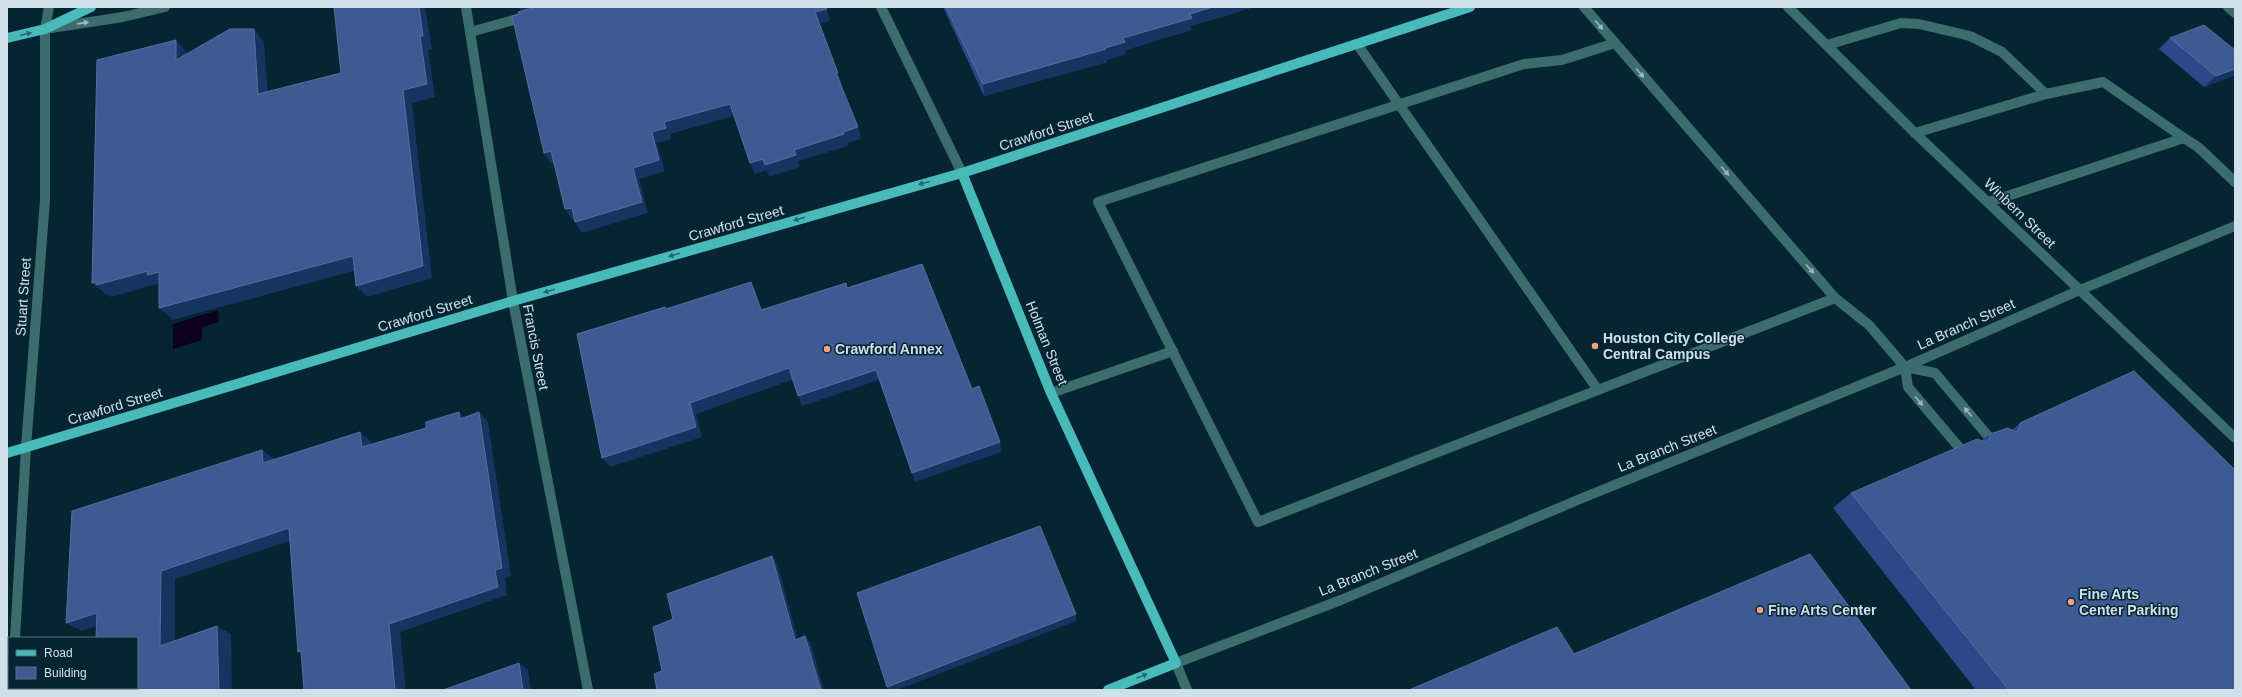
<svg xmlns="http://www.w3.org/2000/svg" width="2242" height="697" viewBox="0 0 2242 697" font-family="Helvetica,sans-serif">
  <style>
    .water { fill: #0c0020 }
    .lines { fill: none; stroke-linecap: round; stroke-linejoin: round }
    .minor { stroke: #3c6d6d; stroke-width: 10 }
    .major { stroke: #49babb; stroke-width: 10 }
    .wall { fill: #2b4988 }
    .shaded-wall { fill: #153461 }
    .building { fill: #3d5a93; stroke: #546fa0 }
    .oneway { fill: #9cb8bd }
    .oneway2 { fill: #246870 }
    .poi-dot { fill: #f39f83; stroke: #062532; stroke-width: 1.5 }
    .labels { text-anchor: middle; dominant-baseline: central; stroke-width: 3; stroke-linejoin: round; paint-order: stroke }
    .street-label { font-size: 14px; fill: #cfe0e8; stroke: #062532 }
    .poi-label { font-size: 14px; font-weight: bold; fill: #cfe0e8; stroke: #062532; text-anchor: start }
  </style>
  <rect width="100%" height="100%" fill="#062532"/>
  <path class="water" d="M 218,310 L 219,322 L 202,327 L 202,340 L 173,349 L 173,324 Z"/>
  <g class="lines">
    <g class="minor">
      <path d="M 466,7 L 513,301 L 588,690"/>
      <path d="M 881,7 L 962,173"/>
      <path d="M 1584,7 L 1835,298 L 1869,325 L 1905,367 L 1908,387 L 1963,452"/>
      <path d="M 1788,7 L 1915,133 L 2235,438"/>
      <path d="M 2228,7 L 2235,13"/>
      <path d="M 51,28 L 123,17 L 165,7"/>
      <path d="M 470,32 L 525,17"/>
      <path d="M 1615,43 L 1562,60 L 1524,64 L 1098,202 L 1258,522 L 1835,298"/>
      <path d="M 1357,44 L 1598,390"/>
      <path d="M 1827,45 L 1901,23 L 1919,24 L 1970,36 L 2002,52 L 2046,94 L 2103,82 L 2184,138"/>
      <path d="M 1915,133 L 2046,94"/>
      <path d="M 1989,202 L 2184,138 L 2198,147 L 2235,182"/>
      <path d="M 1905,367 L 1935,373 L 1993,442"/>
      <path d="M 1051,393 L 1173,351"/>
      <path d="M 15,638 L 26,447 L 45,200 L 45,29 L 49,7"/>
      <path d="M 12,688 L 12,690"/>
      <path d="M 1187,690 L 1176,663 L 1341,600 L 1580,499 L 1905,367 L 2080,290 L 2235,226"/>
    </g>
    <g class="major">
      <path d="M 7,38 L 45,29 L 91,7"/>
      <path d="M 962,173 L 1051,393 L 1176,663 L 1108,690"/>
      <path d="M 7,453 L 513,301 L 962,173 L 1470,7"/>
    </g>
  </g>
  <g class="wall">
    <path d="M 943,7 L 1254,7 L 1191,26 L 1191,30 L 1125,50 L 1125,54 L 1106,60 L 1107,62 L 984,96 L 944,9 Z"/>
    <path d="M 2170,38 L 2235,75 L 2204,87 L 2159,49 Z"/>
    <path d="M 2020,423 L 2235,690 L 1976,690 L 1833,508 L 1851,493 L 1982,440 L 1990,434 L 2012,430 Z"/>
  </g>
  <g class="shaded-wall">
    <path d="M 419,7 L 425,7 L 432,49 L 428,50 L 435,97 L 412,103 L 432,278 L 367,297 L 356,286 L 403,90 L 420,36 Z"/>
    <path d="M 519,7 L 537,7 L 521,11 Z"/>
    <path d="M 1213,7 L 1254,7 L 1191,26 L 1191,30 L 1125,50 L 1125,54 L 1106,60 L 1107,62 L 984,96 L 983,84 L 1105,48 L 1123,38 L 1190,14 Z"/>
    <path d="M 827,9 L 830,21 L 818,24 L 815,12 Z"/>
    <path d="M 254,29 L 264,42 L 269,107 L 258,94 Z"/>
    <path d="M 176,40 L 187,53 L 188,73 L 176,60 Z"/>
    <path d="M 2235,69 L 2235,75 L 2204,87 L 2216,76 Z"/>
    <path d="M 836,73 L 838,73 L 842,84 L 839,85 Z"/>
    <path d="M 730,104 L 734,116 L 670,134 L 671,139 L 657,143 L 665,171 L 639,179 L 648,213 L 582,233 L 575,222 L 633,168 L 652,132 L 664,122 Z"/>
    <path d="M 858,127 L 861,139 L 847,143 L 848,146 L 798,161 L 800,167 L 769,177 L 765,165 L 794,150 L 843,132 Z"/>
    <path d="M 551,151 L 558,162 L 551,164 L 544,153 Z"/>
    <path d="M 763,159 L 767,170 L 755,174 L 750,163 Z"/>
    <path d="M 572,208 L 578,219 L 572,220 L 565,209 Z"/>
    <path d="M 353,256 L 364,268 L 173,320 L 159,308 Z"/>
    <path d="M 148,271 L 159,272 L 161,287 L 157,284 L 111,297 L 107,294 L 106,294 L 92,283 Z"/>
    <path d="M 751,282 L 756,293 L 766,321 L 761,310 Z"/>
    <path d="M 789,368 L 794,379 L 696,414 L 702,437 L 610,467 L 602,458 L 690,403 Z"/>
    <path d="M 876,370 L 879,380 L 802,406 L 798,396 Z"/>
    <path d="M 459,412 L 468,422 L 460,419 Z"/>
    <path d="M 479,412 L 488,422 L 511,576 L 505,578 L 507,595 L 400,632 L 406,690 L 395,690 L 389,624 L 495,570 Z"/>
    <path d="M 360,432 L 371,441 L 373,457 L 362,447 Z"/>
    <path d="M 1000,442 L 1001,452 L 915,482 L 912,473 Z"/>
    <path d="M 262,450 L 274,459 L 263,463 Z"/>
    <path d="M 289,528 L 301,537 L 175,579 L 175,653 L 160,646 L 161,571 Z"/>
    <path d="M 772,556 L 778,566 L 800,648 L 795,640 Z"/>
    <path d="M 97,613 L 112,621 L 82,631 L 66,623 Z"/>
    <path d="M 1076,614 L 1076,621 L 897,690 L 888,690 L 887,687 Z"/>
    <path d="M 217,626 L 231,634 L 232,690 L 219,690 Z"/>
    <path d="M 805,636 L 811,644 L 824,690 L 821,690 Z"/>
    <path d="M 519,663 L 528,670 L 531,690 L 523,690 Z"/>
  </g>
  <g class="building">
    <path d="M 334,7 L 419,7 L 423,36 L 420,36 L 427,84 L 403,90 L 423,266 L 356,286 L 353,256 L 159,308 L 159,272 L 147,275 L 148,271 L 96,285 L 96,282 L 92,283 L 97,60 L 176,40 L 176,60 L 230,29 L 254,29 L 258,94 L 341,73 Z"/>
    <path d="M 536,7 L 826,7 L 827,9 L 815,12 L 838,73 L 836,73 L 858,127 L 843,132 L 844,134 L 794,150 L 796,155 L 765,165 L 763,159 L 750,163 L 730,104 L 664,122 L 666,128 L 652,132 L 659,160 L 633,168 L 642,202 L 575,222 L 572,208 L 565,209 L 551,151 L 544,153 L 512,16 L 519,14 L 518,12 Z"/>
    <path d="M 946,7 L 1213,7 L 1190,14 L 1192,18 L 1123,38 L 1125,42 L 1105,48 L 1106,49 L 983,84 Z"/>
    <path d="M 2204,25 L 2235,50 L 2235,69 L 2216,76 L 2170,38 Z"/>
    <path d="M 922,264 L 972,389 L 979,386 L 1000,442 L 912,473 L 876,370 L 798,396 L 789,368 L 690,403 L 696,427 L 602,458 L 577,334 L 665,307 L 666,309 L 751,282 L 761,310 L 846,283 L 847,288 Z"/>
    <path d="M 2134,371 L 2235,470 L 2235,690 L 2009,690 L 1851,493 L 1977,439 L 1985,442 L 1990,438 L 1990,434 L 2008,428 L 2016,432 L 2020,428 L 2020,423 Z"/>
    <path d="M 459,412 L 460,419 L 479,412 L 502,568 L 495,570 L 498,587 L 389,624 L 395,690 L 304,690 L 301,651 L 298,652 L 289,528 L 161,571 L 160,646 L 217,626 L 219,690 L 94,690 L 94,688 L 137,688 L 137,638 L 96,638 L 97,613 L 66,623 L 72,511 L 262,450 L 263,463 L 360,432 L 362,447 L 426,428 L 426,422 Z"/>
    <path d="M 1040,526 L 1076,614 L 887,687 L 857,593 Z"/>
    <path d="M 1810,554 L 1911,690 L 1409,690 L 1557,627 L 1574,654 Z"/>
    <path d="M 772,556 L 795,640 L 805,636 L 821,690 L 657,690 L 654,674 L 662,671 L 653,627 L 673,619 L 667,594 Z"/>
    <path d="M 519,663 L 523,690 L 443,690 Z"/>
  </g>
  <defs><path id="oneway-solid" d="M-6-.8H1V-3.2L6.5 0L1 3.2V.8H-6Z"/></defs>
  <g class="oneway">
    <use href="#oneway-solid" transform="translate(83 23) rotate(-8)"/>
    <use href="#oneway-solid" transform="translate(1599 25) rotate(50)"/>
    <use href="#oneway-solid" transform="translate(1640 73) rotate(49)"/>
    <use href="#oneway-solid" transform="translate(1725 171) rotate(49)"/>
    <use href="#oneway-solid" transform="translate(1810 269) rotate(49)"/>
    <use href="#oneway-solid" transform="translate(1919 401) rotate(49)"/>
    <use href="#oneway-solid" transform="translate(1968 412) rotate(-130)"/>
  </g>
  <g class="oneway2">
    <use href="#oneway-solid" transform="translate(26 34) rotate(-14)"/>
    <use href="#oneway-solid" transform="translate(924 183) rotate(165)"/>
    <use href="#oneway-solid" transform="translate(799 219) rotate(164)"/>
    <use href="#oneway-solid" transform="translate(674 255) rotate(164)"/>
    <use href="#oneway-solid" transform="translate(549 291) rotate(164)"/>
    <use href="#oneway-solid" transform="translate(1142 676) rotate(-22)"/>
  </g>
  <g class="poi-dot">
    <circle cx="1595" cy="346" r="4"/>
    <circle cx="827" cy="349" r="4"/>
    <circle cx="2071" cy="602" r="4"/>
    <circle cx="1760" cy="610" r="4"/>
  </g>
  <g class="labels">
    <g class="street-label">
      <text transform="translate(1046 131) rotate(-18)">Crawford Street</text>
      <text transform="translate(2020 213) rotate(44)">Winbern Street</text>
      <text transform="translate(736 223) rotate(-16)">Crawford Street</text>
      <text transform="translate(23 297) rotate(-86)">Stuart Street</text>
      <text transform="translate(425 313) rotate(-17)">Crawford Street</text>
      <text transform="translate(1966 324) rotate(-24)">La Branch Street</text>
      <text transform="translate(1047 343) rotate(68)">Holman Street</text>
      <text transform="translate(536 347) rotate(79)">Francis Street</text>
      <text transform="translate(115 406) rotate(-17)">Crawford Street</text>
      <text transform="translate(1667 448) rotate(-22)">La Branch Street</text>
      <text transform="translate(1368 572) rotate(-22)">La Branch Street</text>
    </g>
    <g class="poi-label">
      <text x="1603" y="338">Houston City College<tspan x="1603" dy="16">Central Campus</tspan></text>
      <text x="835" y="349">Crawford Annex</text>
      <text x="2079" y="594">Fine Arts<tspan x="2079" dy="16">Center Parking</tspan></text>
      <text x="1768" y="610">Fine Arts Center</text>
    </g>
  </g>
  <rect width="2242" height="697" fill="none" stroke="#cfe0e8" stroke-width="16"/>
  <rect x="8" y="637" width="130" height="52" fill="#062532" stroke="#56707b"/>
  <rect x="16" y="650" width="20" height="6" fill="#49babb" stroke="#56707b"/>
  <text x="44" y="657" font-size="12" fill="#cfe0e8">Road</text>
  <rect x="16" y="667" width="20" height="12" fill="#3d5a93" stroke="#56707b"/>
  <text x="44" y="677" font-size="12" fill="#cfe0e8">Building</text>
</svg>
